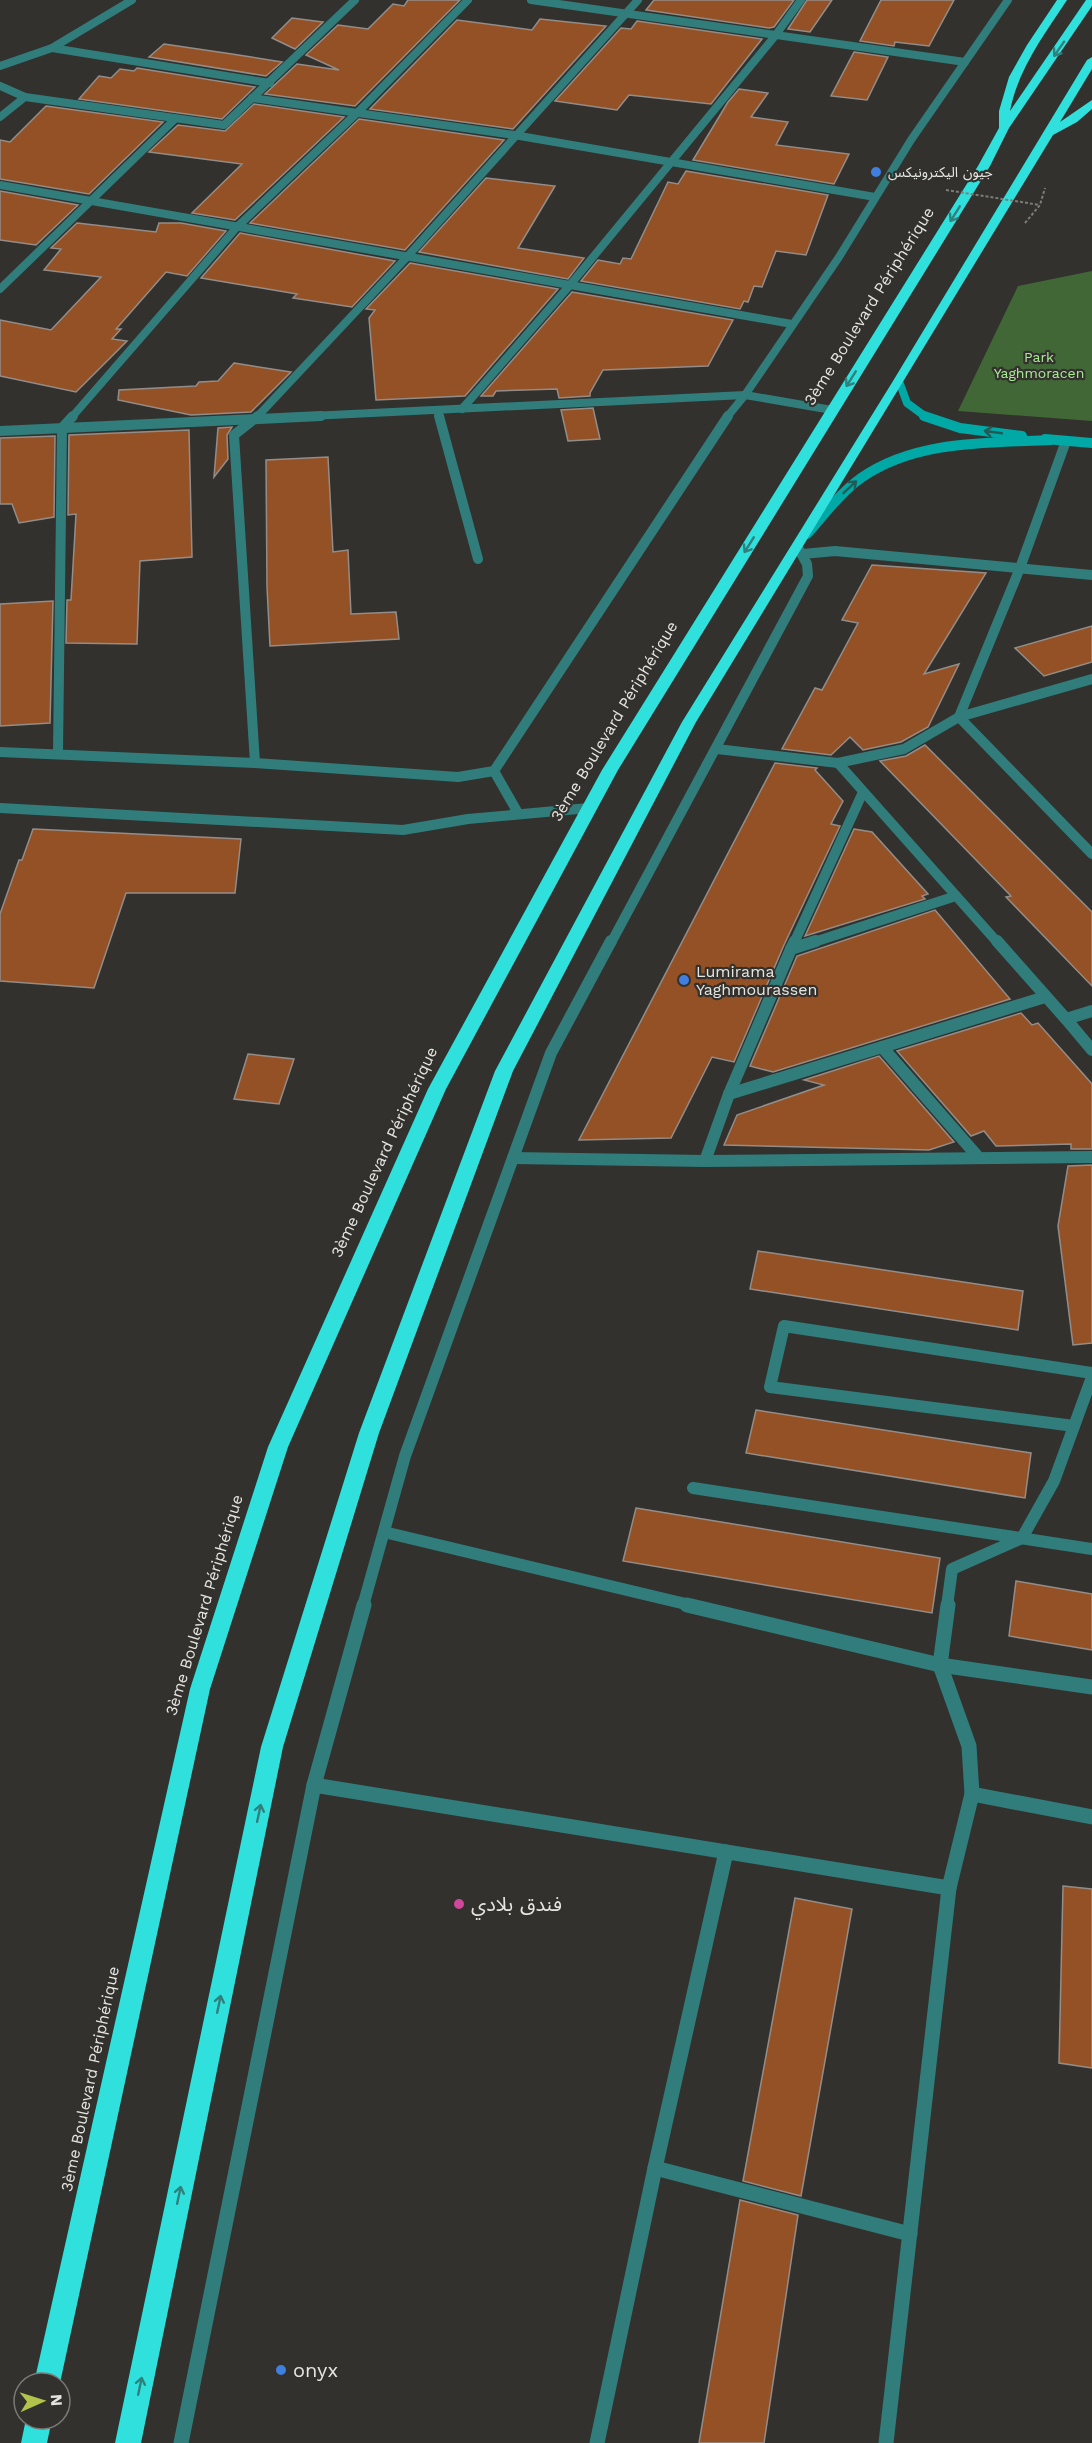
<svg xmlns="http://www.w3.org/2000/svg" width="1092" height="2443" viewBox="0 0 1092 2443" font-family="'Work Sans','Noto Sans Arabic',sans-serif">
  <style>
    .green { fill: #416736 }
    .building { fill: #945125; stroke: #938d8a; stroke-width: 1.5 }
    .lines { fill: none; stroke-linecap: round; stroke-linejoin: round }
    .path { stroke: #7d7c78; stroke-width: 2; stroke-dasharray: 3 2; stroke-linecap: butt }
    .lane { stroke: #307d7c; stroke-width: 10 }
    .street-far3 { stroke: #307d7c; stroke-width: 8 }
    .street-far2 { stroke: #307d7c; stroke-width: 10 }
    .street-far1 { stroke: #307d7c; stroke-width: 12 }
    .street { stroke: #307d7c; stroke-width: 15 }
    .secondary-far1 { stroke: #00a8a6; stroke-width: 8 }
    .secondary { stroke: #00a8a6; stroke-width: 10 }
    .highway { fill: #2fe0dd; fill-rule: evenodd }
    .path-bridge { stroke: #7d7c78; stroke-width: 2; stroke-dasharray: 3 2; stroke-linecap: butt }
    .oneway { stroke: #31807c }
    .oneway2 { stroke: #205b57 }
    .shop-dot { fill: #3f7fe0; stroke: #32312d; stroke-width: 2 }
    .hotel-dot { fill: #d1479c; stroke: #32312d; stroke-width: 2 }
    .labels { text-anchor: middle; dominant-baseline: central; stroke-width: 4.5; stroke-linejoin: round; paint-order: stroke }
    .far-poi-label { font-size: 14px; fill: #e5e5e2; stroke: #32312d; text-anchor: start }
    .far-park-label { font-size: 14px; fill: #a8ed94; stroke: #32312d }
    .street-label { font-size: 16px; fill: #e5e5e2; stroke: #32312d }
    .poi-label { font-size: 16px; fill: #e5e5e2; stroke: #32312d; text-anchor: start }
    .near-poi-label { font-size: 20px; fill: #e5e5e2; stroke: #32312d; text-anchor: start }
  </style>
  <rect width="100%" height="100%" fill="#32312d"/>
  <path class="green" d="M 1092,271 L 1092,421 L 958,411 L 1018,286 Z"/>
  <g class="building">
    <path d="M 408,0 L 460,0 L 355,106 L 265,94 L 297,64 L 339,70 L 306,55 L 338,25 L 368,29 L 393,4 L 404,6 Z"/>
    <path d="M 654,0 L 794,0 L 774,27 L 769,28 L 646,10 Z"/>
    <path d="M 807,0 L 832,0 L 810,32 L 788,29 Z"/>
    <path d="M 881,0 L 954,0 L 929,46 L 895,42 L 894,46 L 860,41 Z"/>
    <path d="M 292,18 L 323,22 L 295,49 L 272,38 Z"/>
    <path d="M 540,19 L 606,26 L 513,129 L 370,109 L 457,20 L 532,30 Z"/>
    <path d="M 637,21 L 762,39 L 711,104 L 629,95 L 617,110 L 555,101 L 621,28 L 631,29 Z"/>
    <path d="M 164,44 L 232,54 L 282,62 L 266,76 L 149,57 Z"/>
    <path d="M 854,52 L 888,57 L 867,100 L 831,96 Z"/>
    <path d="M 137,68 L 255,87 L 222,119 L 79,99 L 99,76 L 111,78 L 120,69 L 134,71 Z"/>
    <path d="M 739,89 L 768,93 L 751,117 L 788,122 L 776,145 L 849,154 L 834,184 L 693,160 L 728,102 Z"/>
    <path d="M 254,104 L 344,117 L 235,220 L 192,213 L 242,164 L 149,152 L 178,125 L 225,131 Z"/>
    <path d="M 46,106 L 163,122 L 89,194 L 0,179 L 0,140 L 10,142 Z"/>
    <path d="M 359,119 L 504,140 L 405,250 L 250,223 Z"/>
    <path d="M 686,171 L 828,195 L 806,255 L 776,251 L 762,287 L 754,286 L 748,302 L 744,301 L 740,309 L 581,281 L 598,260 L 620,264 L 623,258 L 631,259 L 668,182 L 678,184 Z"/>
    <path d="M 486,178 L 555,186 L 518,248 L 584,258 L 568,279 L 419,252 Z"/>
    <path d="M 0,191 L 78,205 L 36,245 L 0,240 Z"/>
    <path d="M 77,223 L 156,232 L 159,223 L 181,223 L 226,231 L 187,276 L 166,272 L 116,329 L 121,329 L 112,339 L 127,341 L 76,392 L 0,376 L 0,320 L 51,330 L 101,277 L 44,270 L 61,249 L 51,248 Z"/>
    <path d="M 240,233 L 395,261 L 352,307 L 293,298 L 297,294 L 201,278 Z"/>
    <path d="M 410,263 L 558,289 L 465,396 L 376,400 L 369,318 L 375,310 L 366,309 Z"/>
    <path d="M 572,292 L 733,320 L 708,366 L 603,370 L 590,393 L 590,396 L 559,398 L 557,389 L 496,391 L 493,396 L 481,396 Z"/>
    <path d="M 234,363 L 291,372 L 251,412 L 191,415 L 118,400 L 119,390 L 196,386 L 199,382 L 218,381 Z"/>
    <path d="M 593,408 L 600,439 L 568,441 L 561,410 Z"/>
    <path d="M 232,427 L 227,435 L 228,459 L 214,477 L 218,428 Z"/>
    <path d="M 189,430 L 192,557 L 140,561 L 137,644 L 66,643 L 67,600 L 71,600 L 76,514 L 68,515 L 69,435 Z"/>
    <path d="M 55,436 L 54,517 L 19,523 L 12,504 L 0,504 L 0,438 Z"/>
    <path d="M 328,457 L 333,552 L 348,550 L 351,614 L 396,612 L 399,639 L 270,646 L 267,587 L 266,460 Z"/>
    <path d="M 872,565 L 986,573 L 924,674 L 959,664 L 928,727 L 901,742 L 863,750 L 850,737 L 831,755 L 782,749 L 815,688 L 822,690 L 858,623 L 842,620 Z"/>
    <path d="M 53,601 L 50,723 L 0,726 L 0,604 Z"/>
    <path d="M 1092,626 L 1092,662 L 1044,676 L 1015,648 Z"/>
    <path d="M 925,745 L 1092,912 L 1092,986 L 1006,897 L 1011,896 L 880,761 L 906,756 Z"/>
    <path d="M 775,763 L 817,768 L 815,770 L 843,801 L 831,824 L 840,826 L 784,945 L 734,1062 L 712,1057 L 671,1138 L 579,1140 Z"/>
    <path d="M 33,829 L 241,839 L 235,893 L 126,893 L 94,988 L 0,981 L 0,914 L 19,860 L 22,860 Z"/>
    <path d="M 854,829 L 872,832 L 928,894 L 922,896 L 925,899 L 805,936 Z"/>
    <path d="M 935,910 L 1010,999 L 773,1072 L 750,1066 L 797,956 Z"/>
    <path d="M 1021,1013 L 1032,1025 L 1038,1023 L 1092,1084 L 1092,1149 L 1071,1149 L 1071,1144 L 996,1146 L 984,1131 L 971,1136 L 897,1051 Z"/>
    <path d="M 248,1054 L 294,1059 L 279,1104 L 234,1099 Z"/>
    <path d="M 879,1056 L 954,1142 L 929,1150 L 724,1145 L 737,1115 L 824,1085 L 804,1080 Z"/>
    <path d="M 1092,1165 L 1092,1343 L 1073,1345 L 1058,1226 L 1068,1166 Z"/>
    <path d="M 758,1251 L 1023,1291 L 1018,1330 L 750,1289 Z"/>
    <path d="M 756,1410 L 1031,1453 L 1025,1498 L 746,1453 Z"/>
    <path d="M 636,1508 L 940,1558 L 932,1613 L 623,1561 Z"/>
    <path d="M 1016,1581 L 1092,1594 L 1092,1650 L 1009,1636 Z"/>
    <path d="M 1063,1886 L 1092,1889 L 1092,2068 L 1059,2063 Z"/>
    <path d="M 795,1898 L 852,1909 L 801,2196 L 743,2181 Z"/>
    <path d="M 740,2200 L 798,2215 L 764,2443 L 699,2443 Z"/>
  </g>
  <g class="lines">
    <path class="path" d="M 1025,223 L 1040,205 L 1045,188"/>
    <g class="lane">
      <path d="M 803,554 L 835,551 L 1092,575"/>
      <path d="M 959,717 L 1020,568 L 1066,441"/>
      <path d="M 959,717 L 1092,854"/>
      <path d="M 959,717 L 1092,679"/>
      <path d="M 0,808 L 403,830 L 468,819 L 589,808"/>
    </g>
    <g class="street-far3">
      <path d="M 531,0 L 965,62"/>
      <path d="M 52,48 L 270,83"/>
      <path d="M 0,66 L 52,48 L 132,0"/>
      <path d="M 0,86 L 25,97 L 224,125 L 355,0"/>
      <path d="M 252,98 L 514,135 L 875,197"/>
      <path d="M 0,117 L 25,97"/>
      <path d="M 0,185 L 792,324"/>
      <path d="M 0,289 L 175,119"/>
      <path d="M 462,409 L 570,285 L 775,36 L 801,0"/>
      <path d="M 438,410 L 440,417"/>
      <path d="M 72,417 L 237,227 L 358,112 L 468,0"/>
      <path d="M 257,417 L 407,257 L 638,0"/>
      <path d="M 290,417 L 745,395 L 832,410"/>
      <path d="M 727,417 L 745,395 L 839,257 L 911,140 L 1008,0"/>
    </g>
    <g class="street-far2">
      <path d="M 439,416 L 478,559"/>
      <path d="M 0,431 L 321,416"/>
      <path d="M 717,749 L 838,763 L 904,749 L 959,717"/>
      <path d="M 0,752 L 255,763 L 458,777 L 494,771 L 728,416"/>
      <path d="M 58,753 L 62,428 L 73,416"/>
      <path d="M 255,763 L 234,435 L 258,416"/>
      <path d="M 838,763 L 998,943"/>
      <path d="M 494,771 L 518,813"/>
      <path d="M 611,943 L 808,576 L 807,564 L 797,546"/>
      <path d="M 794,943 L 863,792"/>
      <path d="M 811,943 L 956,896"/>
    </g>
    <g class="street-far1">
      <path d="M 997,941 L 1066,1019 L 1092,1011"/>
      <path d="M 791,949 L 795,941"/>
      <path d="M 1066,1019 L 1092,1050"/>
      <path d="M 882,1047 L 979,1158"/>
      <path d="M 729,1094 L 1045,997"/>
      <path d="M 513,1158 L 705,1161 L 1092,1157"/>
      <path d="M 705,1161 L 729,1094 L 791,949 L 816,941"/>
      <path d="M 1074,1426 L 770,1387 L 784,1326 L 1092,1373"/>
      <path d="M 693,1488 L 1092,1549"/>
      <path d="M 384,1532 L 694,1606"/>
      <path d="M 363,1606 L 405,1456 L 551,1053 L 611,941"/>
      <path d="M 947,1606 L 952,1569 L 1022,1538 L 1054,1481 L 1092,1377"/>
    </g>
    <g class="street">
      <path d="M 687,1605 L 940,1665 L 1092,1687"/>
      <path d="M 314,1785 L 949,1888"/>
      <path d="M 972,1794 L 1092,1817"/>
      <path d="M 655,2168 L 910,2234"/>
      <path d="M 181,2443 L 314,1785 L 364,1605"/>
      <path d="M 597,2443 L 655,2168 L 726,1852"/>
      <path d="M 886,2443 L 949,1888 L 972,1794 L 969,1746 L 940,1665 L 948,1605"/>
    </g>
    <path class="secondary-far1" d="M 899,381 L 907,403 L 926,417"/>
    <g class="secondary">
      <path d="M 924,416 L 960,428 L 1022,436"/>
      <path d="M 1045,439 L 1092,443"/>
      <path d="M 807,534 C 824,515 840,493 861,478 C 915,440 987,443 1051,440"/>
    </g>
    <g class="highway">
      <path d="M 1057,0 L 1067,0 C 1044,35 1018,69 1010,111 L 1086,0 L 1092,0 L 1092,6 L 1009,128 L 990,166 L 618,770 L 446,1089 L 288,1447 L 210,1689 L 60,2383 L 34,2383 L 190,1689 L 268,1447 L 428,1089 L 602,770 L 978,166 L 999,128 L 999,111 L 1009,77 L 1027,45 Z"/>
      <path d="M 1092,57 L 1092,69 L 1060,122 L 1092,100 L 1092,109 L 1077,122 L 1053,135 L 696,722 L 513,1071 L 379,1433 L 283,1747 L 141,2443 L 115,2443 L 261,1747 L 359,1433 L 495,1071 L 682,722 L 893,381 L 1087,60 Z"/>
      <path d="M 26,2419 L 52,2419 L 47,2443 L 21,2443 Z"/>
    </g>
    <path class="path-bridge" d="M 946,190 L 1040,205"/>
  </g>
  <defs><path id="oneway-shaft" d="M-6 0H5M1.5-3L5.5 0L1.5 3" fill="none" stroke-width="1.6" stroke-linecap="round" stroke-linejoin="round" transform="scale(1.5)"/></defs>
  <g class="oneway">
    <use href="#oneway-shaft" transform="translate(1059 49) rotate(125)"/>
    <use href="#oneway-shaft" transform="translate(955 214) rotate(122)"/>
    <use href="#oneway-shaft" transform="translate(851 379) rotate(122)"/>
    <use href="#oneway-shaft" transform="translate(749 545) rotate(122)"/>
    <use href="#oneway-shaft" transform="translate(259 1813) rotate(-78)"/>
    <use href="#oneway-shaft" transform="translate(219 2004) rotate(-78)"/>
    <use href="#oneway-shaft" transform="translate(179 2195) rotate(-78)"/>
    <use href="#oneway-shaft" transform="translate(140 2386) rotate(-78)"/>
  </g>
  <g class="oneway2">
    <use href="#oneway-shaft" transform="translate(993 432) rotate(-172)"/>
    <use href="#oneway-shaft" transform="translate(850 487) rotate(-43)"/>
  </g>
  <g class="shop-dot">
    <circle cx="876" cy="172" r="6"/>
    <circle cx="684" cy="980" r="6"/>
    <circle cx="281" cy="2370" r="6"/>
  </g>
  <circle class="hotel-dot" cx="459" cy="1904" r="6"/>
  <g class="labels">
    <g class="far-poi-label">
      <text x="888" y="172">جيون اليكترونيكس</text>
    </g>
    <g class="far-park-label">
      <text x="1039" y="357">Park<tspan x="1039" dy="16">Yaghmoracen</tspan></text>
    </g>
    <g class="street-label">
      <text transform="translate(869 306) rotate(-58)">3ème Boulevard Périphérique</text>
      <text transform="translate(614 721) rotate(-59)">3ème Boulevard Périphérique</text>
      <text transform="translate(384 1152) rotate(-65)">3ème Boulevard Périphérique</text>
      <text transform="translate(204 1605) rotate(-73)">3ème Boulevard Périphérique</text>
      <text transform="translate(90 2079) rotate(-78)">3ème Boulevard Périphérique</text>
    </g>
    <g class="poi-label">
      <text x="696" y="971">Lumirama<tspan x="696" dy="18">Yaghmourassen</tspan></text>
    </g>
    <g class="near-poi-label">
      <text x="471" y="1904">فندق بلادي</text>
      <text x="293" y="2370">onyx</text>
    </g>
  </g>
  <g transform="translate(42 2401) rotate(87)"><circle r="28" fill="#32312d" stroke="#7a7975" stroke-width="1.5"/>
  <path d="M0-4.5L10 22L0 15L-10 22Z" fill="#b3c24b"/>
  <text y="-9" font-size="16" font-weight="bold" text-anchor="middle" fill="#e5e5e2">N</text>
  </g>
</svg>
